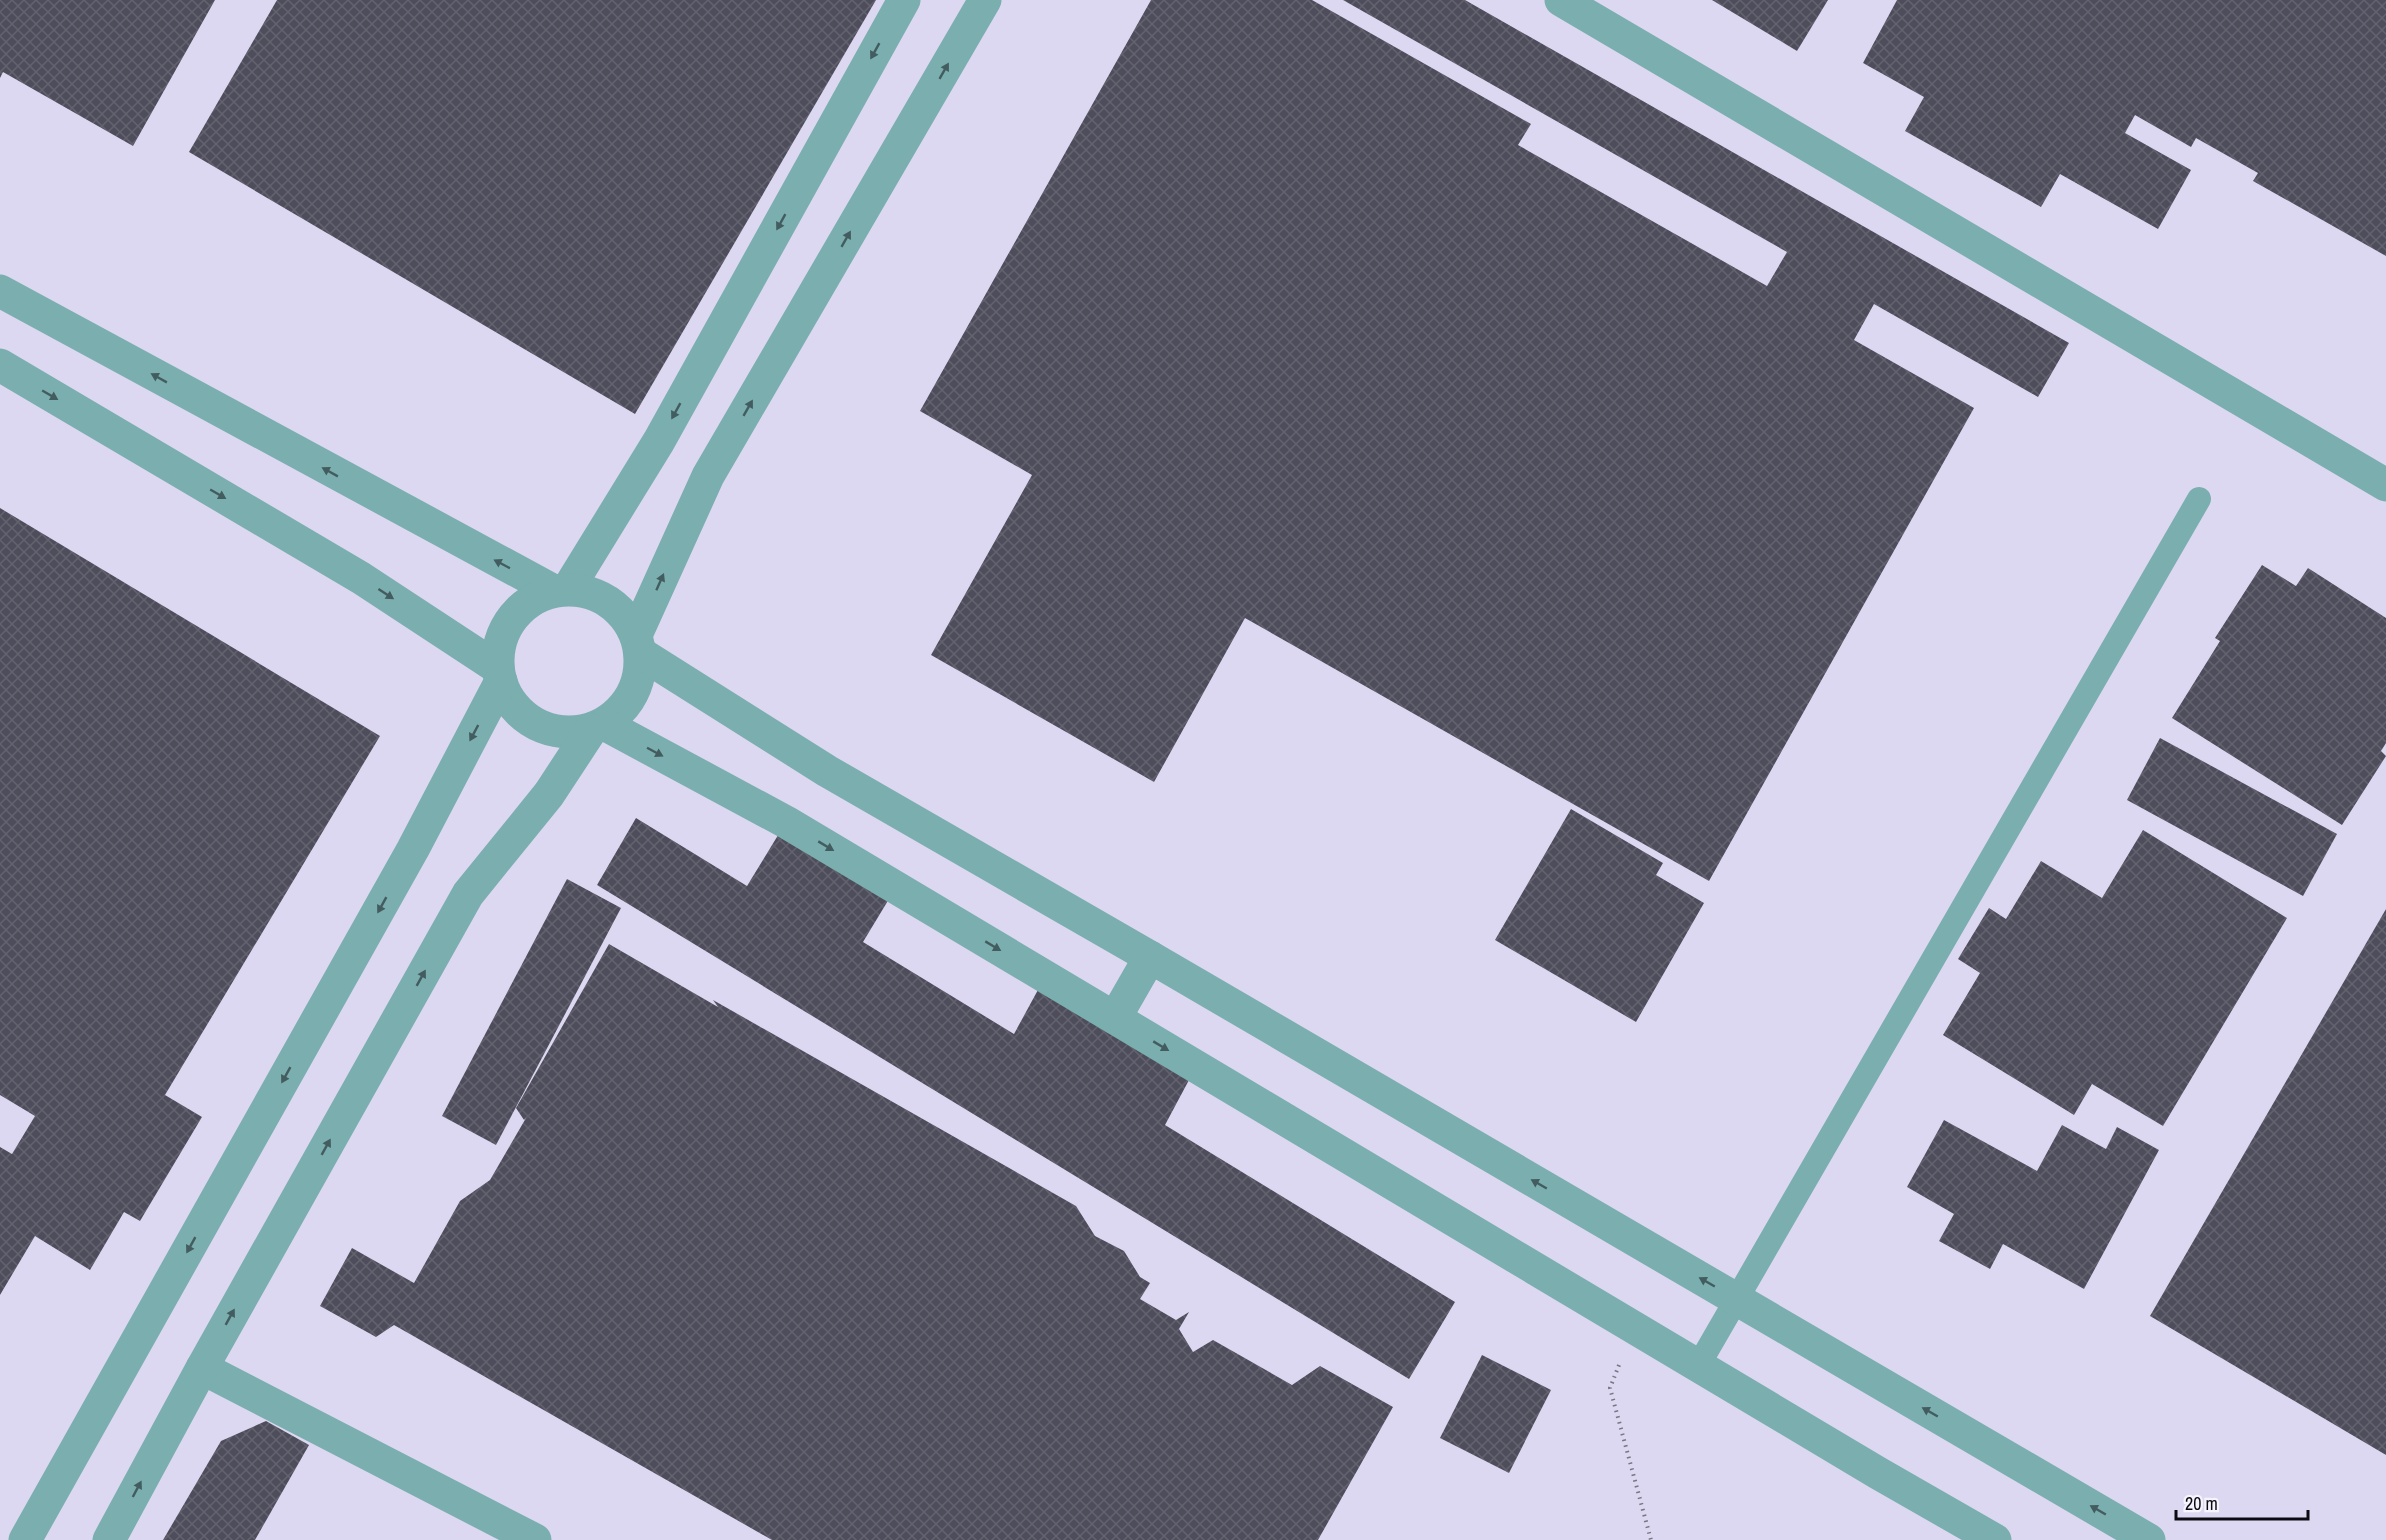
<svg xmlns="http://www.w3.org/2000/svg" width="2386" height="1540" viewBox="0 0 2386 1540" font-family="'Archivo Narrow',sans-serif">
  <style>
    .built { fill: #ddd8f1 }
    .building { fill: url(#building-cross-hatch) }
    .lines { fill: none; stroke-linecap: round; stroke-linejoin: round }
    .path { stroke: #797683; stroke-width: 4; stroke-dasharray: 1.5 4.5; stroke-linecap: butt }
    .lane { stroke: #7aaeaf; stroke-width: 24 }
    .street { stroke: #7aaeaf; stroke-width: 33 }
    .oneway { fill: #435c60 }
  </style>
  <defs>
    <pattern id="building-cross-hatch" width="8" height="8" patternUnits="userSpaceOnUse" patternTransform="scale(1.5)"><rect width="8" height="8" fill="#4e4d5c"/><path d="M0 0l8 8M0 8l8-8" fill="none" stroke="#63626e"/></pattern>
  </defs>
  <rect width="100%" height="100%" fill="#e9e5f8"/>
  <rect class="built" x="0" y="0" width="2386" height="1540"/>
  <g class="building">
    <path d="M 0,0 L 215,0 L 133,146 L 3,72 L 0,78 Z"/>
    <path d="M 277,0 L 876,0 L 635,414 L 189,152 Z"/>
    <path d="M 1151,0 L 1312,0 L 1531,124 L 1518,145 L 1767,286 L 1787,252 L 1343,0 L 1465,0 L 2069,343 L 2038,397 L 1874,304 L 1854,340 L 1974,408 L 1709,881 L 1245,618 L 1154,782 L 931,655 L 1032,475 L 920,411 Z"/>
    <path d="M 1712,0 L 1828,0 L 1797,51 Z"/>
    <path d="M 1897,0 L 2386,0 L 2386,256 L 2253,181 L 2258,173 L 2196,138 L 2191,147 L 2135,115 L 2125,133 L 2191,170 L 2158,229 L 2060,174 L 2041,207 L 1905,131 L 1924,97 L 1863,63 Z"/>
    <path d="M 0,508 L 380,736 L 165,1095 L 202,1117 L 140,1221 L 124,1212 L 90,1270 L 35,1236 L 0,1295 L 0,1147 L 12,1154 L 35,1116 L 0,1095 Z"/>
    <path d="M 2262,565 L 2296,586 L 2308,568 L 2386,618 L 2386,743 L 2381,751 L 2386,756 L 2342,825 L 2172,718 L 2220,641 L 2215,638 Z"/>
    <path d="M 2160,738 L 2337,834 L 2303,896 L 2127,800 Z"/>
    <path d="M 1571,809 L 1663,863 L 1656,875 L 1704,903 L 1636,1022 L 1495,940 Z"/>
    <path d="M 636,818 L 747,886 L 783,827 L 892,894 L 863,942 L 1014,1034 L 1039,988 L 1189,1080 L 1165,1125 L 1455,1302 L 1409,1379 L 597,885 Z"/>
    <path d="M 2143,830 L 2287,918 L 2163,1126 L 2092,1084 L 2074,1115 L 1943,1035 L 1980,973 L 1958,959 L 1989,908 L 2006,919 L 2041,861 L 2102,898 Z"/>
    <path d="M 567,879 L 621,908 L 496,1145 L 442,1116 Z"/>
    <path d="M 2386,909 L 2386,1455 L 2150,1316 Z"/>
    <path d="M 609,944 L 718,1007 L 713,1000 L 1076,1206 L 1095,1236 L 1124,1251 L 1140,1277 L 1150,1283 L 1140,1299 L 1176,1320 L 1189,1312 L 1179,1329 L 1193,1352 L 1213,1340 L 1292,1385 L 1320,1366 L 1393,1407 L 1318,1540 L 772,1540 L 394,1325 L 376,1337 L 320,1306 L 352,1248 L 414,1283 L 460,1201 L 490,1180 L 526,1118 L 524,1120 L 516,1108 Z"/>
    <path d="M 1944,1120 L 2037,1171 L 2062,1125 L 2106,1149 L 2117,1127 L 2159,1150 L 2084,1289 L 2003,1244 L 1990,1269 L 1939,1241 L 1954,1214 L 1907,1187 Z"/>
    <path d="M 1482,1355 L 1551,1390 L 1509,1473 L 1440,1438 Z"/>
    <path d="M 266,1421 L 309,1445 L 255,1540 L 163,1540 L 221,1441 Z"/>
  </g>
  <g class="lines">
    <path class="path" d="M 1619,1365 L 1610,1388 L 1651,1540"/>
    <path class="lane" d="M 1698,1366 L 2199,499"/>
    <g class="street">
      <path d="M 1561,0 L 2386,485"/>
      <path d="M 0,291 L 554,591"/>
      <path d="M 0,365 L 361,578 L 498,668"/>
      <path d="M 568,589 L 659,441 L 904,0"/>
      <circle cx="569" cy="661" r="71"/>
      <path d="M 636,635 L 708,476 L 985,0"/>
      <path d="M 640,653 L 827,771 L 1150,957 L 2149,1540"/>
      <path d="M 604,724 L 786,822 L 1878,1473 L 1995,1540"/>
      <path d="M 1115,1018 L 1150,957"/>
      <path d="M 202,1368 L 535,1540"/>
      <path d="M 25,1540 L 413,849 L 501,681"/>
      <path d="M 109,1540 L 202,1368 L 468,894 L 549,794 L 591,730"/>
    </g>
  </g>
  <defs><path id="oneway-solid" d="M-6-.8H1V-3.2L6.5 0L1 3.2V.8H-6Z" transform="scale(1.5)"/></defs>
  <g class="oneway">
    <use href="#oneway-solid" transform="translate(875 51) rotate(119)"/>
    <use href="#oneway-solid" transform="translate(944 71) rotate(-60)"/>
    <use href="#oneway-solid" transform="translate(781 222) rotate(119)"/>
    <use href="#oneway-solid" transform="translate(846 239) rotate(-60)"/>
    <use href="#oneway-solid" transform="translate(159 378) rotate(-151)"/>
    <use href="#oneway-solid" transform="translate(50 395) rotate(30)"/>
    <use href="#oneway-solid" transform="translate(748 408) rotate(-60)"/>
    <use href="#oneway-solid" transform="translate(676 411) rotate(119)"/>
    <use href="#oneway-solid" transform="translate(330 472) rotate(-151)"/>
    <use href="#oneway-solid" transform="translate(218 494) rotate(30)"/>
    <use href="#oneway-solid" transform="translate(502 564) rotate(-152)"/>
    <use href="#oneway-solid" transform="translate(660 582) rotate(-66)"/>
    <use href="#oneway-solid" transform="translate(386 594) rotate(33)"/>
    <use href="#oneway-solid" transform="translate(474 733) rotate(118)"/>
    <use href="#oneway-solid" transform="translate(655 752) rotate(28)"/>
    <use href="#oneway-solid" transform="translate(826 846) rotate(31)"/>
    <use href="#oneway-solid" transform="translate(382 905) rotate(119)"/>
    <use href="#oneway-solid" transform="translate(993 946) rotate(31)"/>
    <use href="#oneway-solid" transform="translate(421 978) rotate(-61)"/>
    <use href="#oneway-solid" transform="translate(1161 1046) rotate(31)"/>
    <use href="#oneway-solid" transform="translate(286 1075) rotate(119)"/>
    <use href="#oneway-solid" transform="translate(326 1147) rotate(-61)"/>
    <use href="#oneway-solid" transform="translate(1539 1184) rotate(-150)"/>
    <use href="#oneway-solid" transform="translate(191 1245) rotate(119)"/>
    <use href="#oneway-solid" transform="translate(1707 1282) rotate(-150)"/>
    <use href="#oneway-solid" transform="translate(230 1317) rotate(-61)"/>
    <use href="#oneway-solid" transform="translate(1930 1412) rotate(-150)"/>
    <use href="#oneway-solid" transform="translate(137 1489) rotate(-62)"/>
    <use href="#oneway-solid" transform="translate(2098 1510) rotate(-150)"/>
  </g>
  <path d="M2176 1510v9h132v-9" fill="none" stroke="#0c0b11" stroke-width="3"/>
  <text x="2185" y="1510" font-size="18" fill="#0c0b11" stroke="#f6f4fc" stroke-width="4.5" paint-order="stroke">20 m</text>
</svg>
